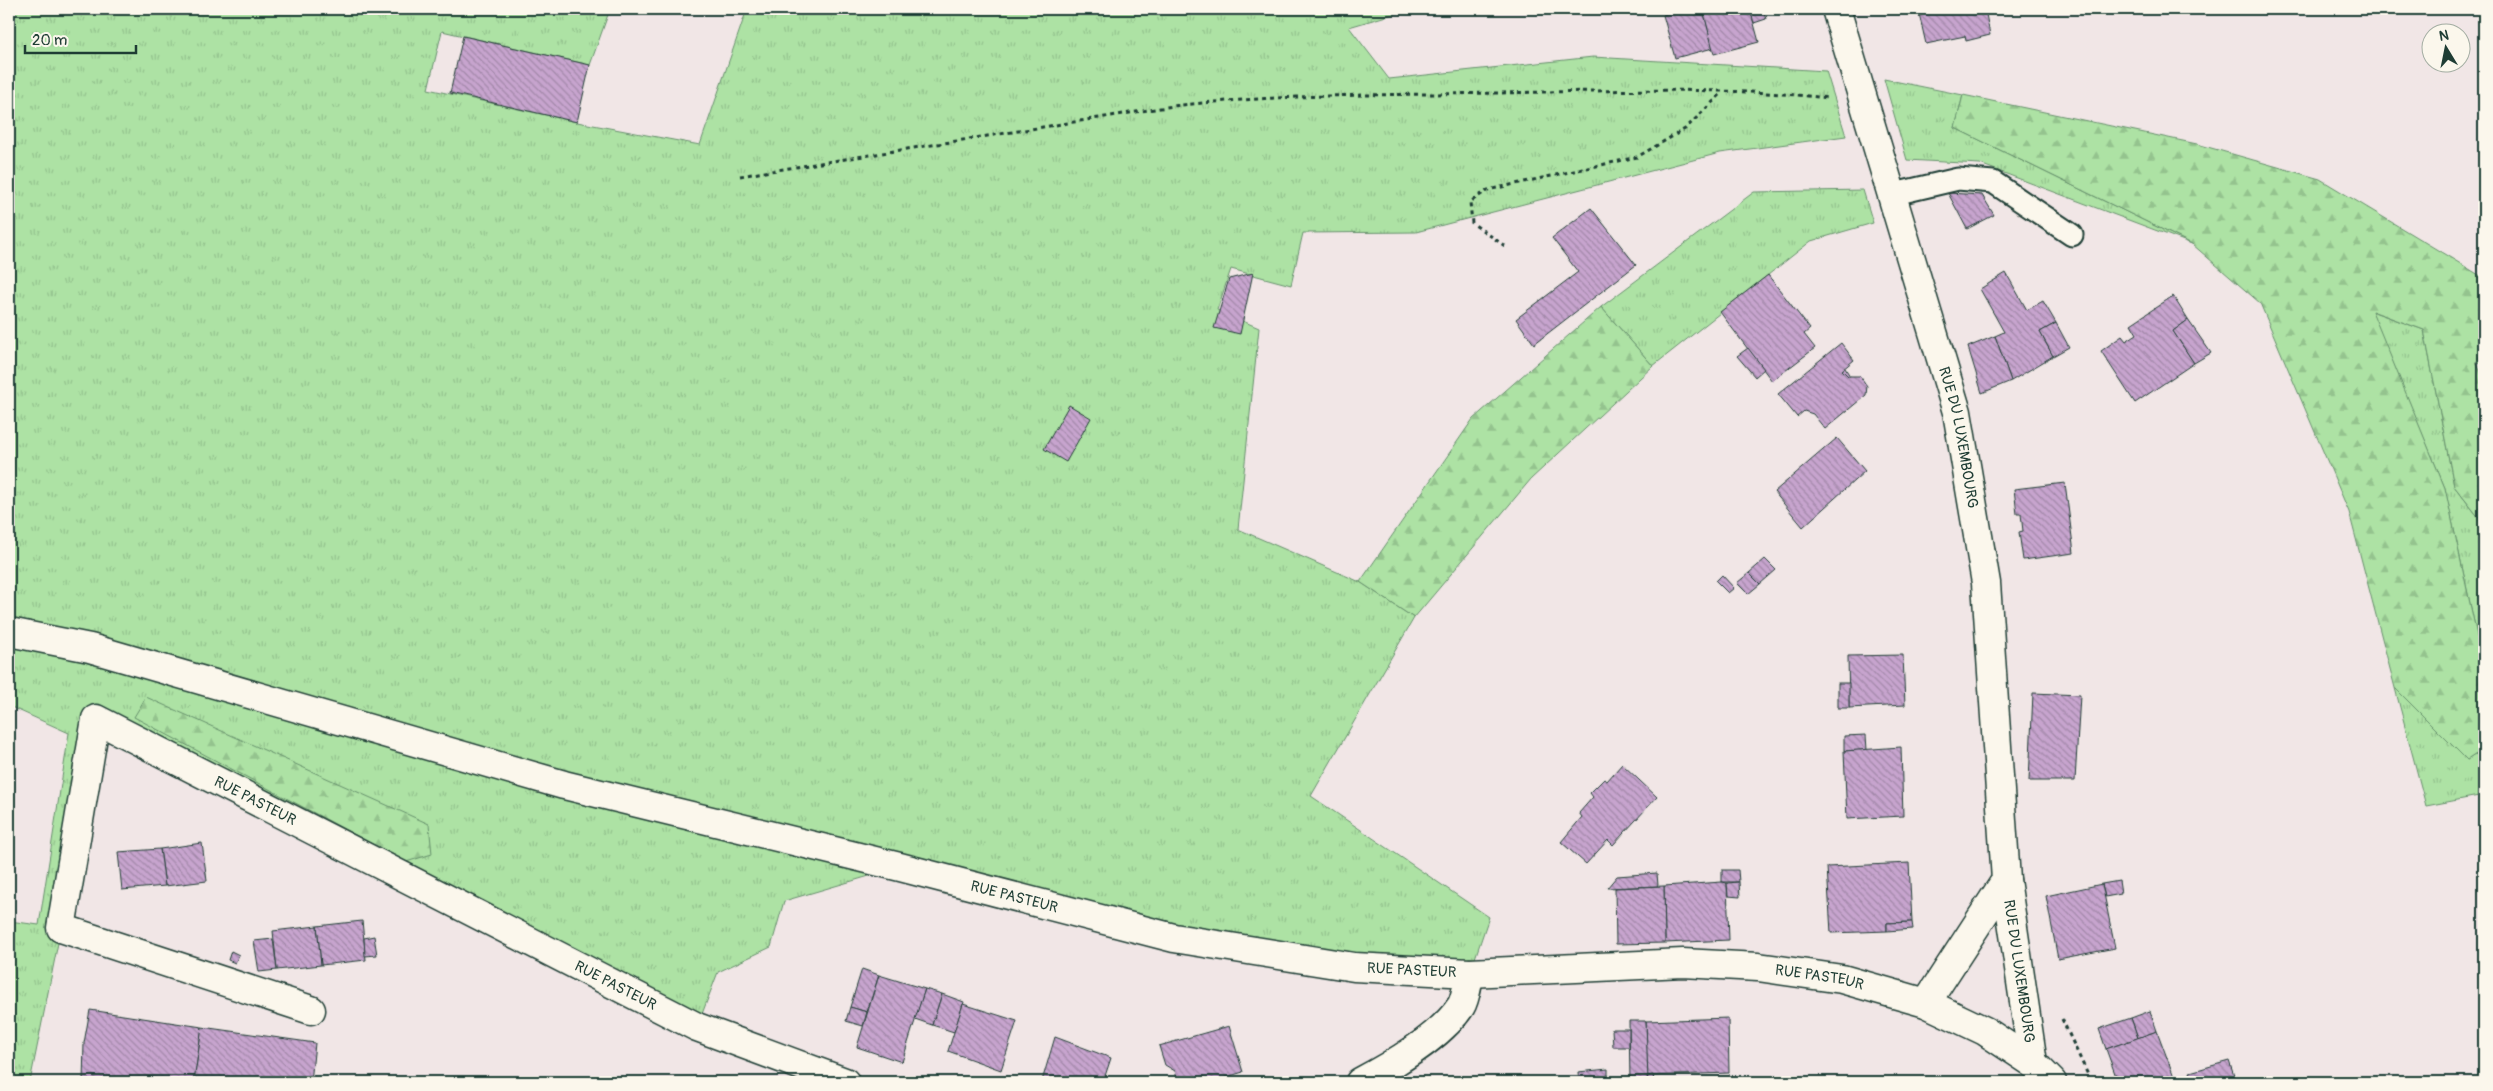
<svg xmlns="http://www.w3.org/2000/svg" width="2493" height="1091" viewBox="0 0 2493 1091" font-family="Pangolin,sans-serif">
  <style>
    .grass { fill: url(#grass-tufts); stroke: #66906c }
    .forest { fill: url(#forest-firs); stroke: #66906c }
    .building { fill: url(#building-back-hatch); stroke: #1f3d34 }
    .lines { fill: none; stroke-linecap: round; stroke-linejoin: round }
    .lane-casing { stroke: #1f3d34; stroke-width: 25 }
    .street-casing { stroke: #1f3d34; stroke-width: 31 }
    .secondary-casing { stroke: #1f3d34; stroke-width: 31 }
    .path { stroke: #1f3d34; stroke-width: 3; stroke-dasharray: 4 4; stroke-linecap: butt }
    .lane { stroke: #fbf7ec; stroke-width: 21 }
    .street { stroke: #fbf7ec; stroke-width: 28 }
    .secondary { stroke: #fbf7ec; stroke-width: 28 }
    .labels { text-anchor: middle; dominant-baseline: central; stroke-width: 4; stroke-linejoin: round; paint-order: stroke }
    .street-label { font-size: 15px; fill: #1f3d34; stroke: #fbf7ec }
  </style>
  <defs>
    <pattern id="grass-tufts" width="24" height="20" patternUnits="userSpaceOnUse" patternTransform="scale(1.25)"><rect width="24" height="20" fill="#ade2a4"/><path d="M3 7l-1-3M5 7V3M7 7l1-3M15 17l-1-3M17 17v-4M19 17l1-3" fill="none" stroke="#94c38e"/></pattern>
    <pattern id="forest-firs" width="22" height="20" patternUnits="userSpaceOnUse" patternTransform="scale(1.25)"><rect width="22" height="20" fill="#ade2a4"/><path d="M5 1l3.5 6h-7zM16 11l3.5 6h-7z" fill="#94c38e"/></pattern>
    <pattern id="building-back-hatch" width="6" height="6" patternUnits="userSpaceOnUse" patternTransform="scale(1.25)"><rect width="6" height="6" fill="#c7a4ce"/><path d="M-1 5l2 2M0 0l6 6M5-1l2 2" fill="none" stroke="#a187a8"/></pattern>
  </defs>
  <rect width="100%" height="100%" fill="#f1e6e6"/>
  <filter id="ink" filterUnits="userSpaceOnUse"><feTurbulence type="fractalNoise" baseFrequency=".02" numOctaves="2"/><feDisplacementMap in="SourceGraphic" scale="10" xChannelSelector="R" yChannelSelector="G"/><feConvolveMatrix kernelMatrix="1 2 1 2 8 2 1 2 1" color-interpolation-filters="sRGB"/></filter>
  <g filter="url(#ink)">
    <g class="grass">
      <path d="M 9,9 L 610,9 L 590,65 L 442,31 L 428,89 L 577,122 L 700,145 L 747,9 L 1410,9 L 1349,27 L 1389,79 L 1593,57 L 1826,71 L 1846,136 L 1720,153 L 1416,232 L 1303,233 L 1291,285 L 1231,269 L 1217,310 L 1259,328 L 1238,529 L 1360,582 L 1414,618 L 1311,796 L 1489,917 L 1470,973 L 1354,967 L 900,867 L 784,901 L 771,947 L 718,972 L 697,1027 L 96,719 L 61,928 L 30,1082 L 9,1082 L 9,921 L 39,925 L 69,733 L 9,706 Z"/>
      <path d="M 1884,79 L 1963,95 L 1955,128 L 2192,244 L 1980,164 L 1907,160 Z"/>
      <path d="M 1863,190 L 1873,223 L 1811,241 L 1653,366 L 1601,307 L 1754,192 Z"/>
      <path d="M 2371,311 L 2424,330 L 2454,486 L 2484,524 L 2484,668 L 2445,488 Z"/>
      <path d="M 2395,688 L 2467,760 L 2484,749 L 2484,795 L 2426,806 Z"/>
    </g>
    <g class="forest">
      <path d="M 1963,95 L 2197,144 L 2320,179 L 2484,278 L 2484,366 L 2476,361 L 2484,381 L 2484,524 L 2454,486 L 2424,330 L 2372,311 L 2445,488 L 2484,668 L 2484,749 L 2467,760 L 2395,688 L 2349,512 L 2260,303 L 2192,244 L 1955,128 Z"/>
      <path d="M 1601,307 L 1653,366 L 1531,479 L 1414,618 L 1360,582 L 1473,419 Z"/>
      <path d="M 146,697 L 429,824 L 432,854 L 406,862 L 134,717 Z"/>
    </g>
    <g class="building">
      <path d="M 1688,9 L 1703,9 L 1713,48 L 1675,58 L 1663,15 Z"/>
      <path d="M 1703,9 L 1750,9 L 1759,42 L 1714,54 Z"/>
      <path d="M 1750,9 L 1763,9 L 1766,19 L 1754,23 Z"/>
      <path d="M 1918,9 L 1985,9 L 1990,35 L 1966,41 L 1965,36 L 1926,44 Z"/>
      <path d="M 463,36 L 590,65 L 577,122 L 450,93 Z"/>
      <path d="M 1948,193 L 1982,195 L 1994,215 L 1967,229 Z"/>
      <path d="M 1591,208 L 1636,265 L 1534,344 L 1516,319 L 1578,272 L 1552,238 Z"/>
      <path d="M 1253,273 L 1240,334 L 1214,328 L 1229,279 Z"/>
      <path d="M 2006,273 L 2027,310 L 2043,301 L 2056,323 L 2040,332 L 2053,356 L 2011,381 L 1995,336 L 2004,332 L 1980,289 Z"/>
      <path d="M 1768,275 L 1810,329 L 1804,334 L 1815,348 L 1772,381 L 1720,312 Z"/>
      <path d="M 2173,296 L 2188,320 L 2173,331 L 2194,363 L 2135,403 L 2101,351 L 2122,336 L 2126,341 L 2137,334 L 2131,324 Z"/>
      <path d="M 2188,320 L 2211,353 L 2194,363 L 2173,331 Z"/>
      <path d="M 2056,323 L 2069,347 L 2053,356 L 2040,332 Z"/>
      <path d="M 1995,336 L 2011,381 L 1982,393 L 1968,347 Z"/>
      <path d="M 1841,343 L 1854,360 L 1842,370 L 1848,376 L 1860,376 L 1867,386 L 1866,395 L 1825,429 L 1813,414 L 1804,411 L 1797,417 L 1778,394 Z"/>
      <path d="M 1748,348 L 1764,369 L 1755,377 L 1737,356 Z"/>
      <path d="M 1845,368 L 1850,376 L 1848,376 L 1842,370 Z"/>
      <path d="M 1069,405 L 1091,418 L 1066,462 L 1044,449 Z"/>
      <path d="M 1837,438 L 1865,471 L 1803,527 L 1774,492 Z"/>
      <path d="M 2065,483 L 2074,553 L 2023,560 L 2019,532 L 2023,531 L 2021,514 L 2017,514 L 2014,489 Z"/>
      <path d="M 1765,559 L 1776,570 L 1760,584 L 1749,573 Z"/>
      <path d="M 1749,573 L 1760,584 L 1748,594 L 1737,583 Z"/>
      <path d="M 1722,575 L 1734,588 L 1728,593 L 1716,581 Z"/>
      <path d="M 1903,655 L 1905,705 L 1849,708 L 1848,656 Z"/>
      <rect x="1838" y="683" width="11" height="25"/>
      <path d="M 2033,693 L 2080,695 L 2075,781 L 2029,781 Z"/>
      <path d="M 1866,735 L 1867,750 L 1844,751 L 1844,736 Z"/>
      <path d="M 1901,747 L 1903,816 L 1847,819 L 1844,751 Z"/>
      <path d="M 1622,764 L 1657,797 L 1613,845 L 1608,840 L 1586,864 L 1561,842 L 1582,817 L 1579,813 L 1593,797 L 1590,793 L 1604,779 L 1607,781 Z"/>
      <path d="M 202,843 L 207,881 L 165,886 L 160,849 Z"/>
      <path d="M 160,849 L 165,886 L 122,890 L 118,852 Z"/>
      <path d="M 1909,863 L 1912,922 L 1887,923 L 1887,931 L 1831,933 L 1827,867 Z"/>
      <path d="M 1722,870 L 1738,870 L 1739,882 L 1722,882 Z"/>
      <path d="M 1657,873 L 1658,886 L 1607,888 L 1617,876 Z"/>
      <path d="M 2119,881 L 2121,894 L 2105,897 L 2102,884 Z"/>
      <path d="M 1722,882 L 1727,883 L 1729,940 L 1665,943 L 1664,886 Z"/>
      <path d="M 1739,882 L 1740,897 L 1728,896 L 1727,883 Z"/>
      <path d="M 2102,884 L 2115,948 L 2058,959 L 2046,896 Z"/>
      <path d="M 1664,886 L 1665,943 L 1616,944 L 1615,888 Z"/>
      <path d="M 362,921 L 366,960 L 321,965 L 317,926 Z"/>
      <path d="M 1912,922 L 1913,929 L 1887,931 L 1887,923 Z"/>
      <path d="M 317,926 L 321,965 L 277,970 L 273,931 Z"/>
      <path d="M 374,936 L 377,955 L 365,956 L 364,938 Z"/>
      <path d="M 273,939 L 277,970 L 259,972 L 254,941 Z"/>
      <path d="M 231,951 L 239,955 L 235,963 L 228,960 Z"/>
      <path d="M 862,969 L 879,975 L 867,1012 L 850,1007 Z"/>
      <path d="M 879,975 L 925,989 L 902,1062 L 857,1047 Z"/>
      <path d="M 925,989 L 942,994 L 932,1025 L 915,1019 Z"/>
      <path d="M 942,994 L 964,1002 L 954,1032 L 932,1025 Z"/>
      <path d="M 963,1004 L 1017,1021 L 1001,1070 L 948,1051 Z"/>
      <path d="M 850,1007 L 867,1012 L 863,1026 L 846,1021 Z"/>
      <path d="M 90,1010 L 202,1027 L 194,1082 L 83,1082 L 84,1043 Z"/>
      <path d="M 2150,1011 L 2157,1031 L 2138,1038 L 2131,1018 Z"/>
      <path d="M 1728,1018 L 1729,1073 L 1647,1076 L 1646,1021 Z"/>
      <path d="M 2131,1018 L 2138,1038 L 2106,1049 L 2099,1029 Z"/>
      <path d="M 1629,1021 L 1646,1021 L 1648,1081 L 1630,1082 Z"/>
      <path d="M 1229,1026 L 1243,1072 L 1211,1082 L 1178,1082 L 1175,1071 L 1165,1065 L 1159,1046 Z"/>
      <path d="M 202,1027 L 315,1043 L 311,1082 L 194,1082 Z"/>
      <path d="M 1612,1029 L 1629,1029 L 1629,1047 L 1613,1047 Z"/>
      <path d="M 2157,1031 L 2176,1082 L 2118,1082 L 2106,1049 Z"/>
      <path d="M 1055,1037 L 1111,1058 L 1103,1082 L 1042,1081 Z"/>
      <path d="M 2229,1061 L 2234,1076 L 2217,1082 L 2194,1082 L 2190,1072 Z"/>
      <path d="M 1608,1069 L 1608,1082 L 1579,1082 L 1578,1072 Z"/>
      <path d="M 1653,1075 L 1654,1081 L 1648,1081 L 1647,1076 Z"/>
    </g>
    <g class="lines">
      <g class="lane-casing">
        <path id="lane" d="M 1890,195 L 1958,179 L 1993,182 L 2072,235"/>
      </g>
      <g class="street-casing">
        <g id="street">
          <path id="s1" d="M 1836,9 L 1957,412 L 1986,583 L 2006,880 L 2033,1063"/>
          <path d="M 1926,1003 L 2006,880"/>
          <path id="s2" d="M 311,1010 L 61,928 L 96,719 L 697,1027 L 845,1082"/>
          <path d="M 1360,1082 C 1392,1065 1441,1037 1461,1006 C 1466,998 1467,983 1470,973"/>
        </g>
      </g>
      <g class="secondary-casing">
        <g id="secondary">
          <path id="s3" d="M 9,632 L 90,648 L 564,785 L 900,867 L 1174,938 L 1354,967 L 1470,973 L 1683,963 L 1758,967 L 1842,979 L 1926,1003 L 1985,1031 L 2033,1063 L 2052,1082"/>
        </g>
      </g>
      <g class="path">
        <path d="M 740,176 L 1173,106 C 1281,94 1390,95 1498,93 C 1608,91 1718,86 1828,98"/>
        <path d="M 1505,246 L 1472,223 L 1470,202 L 1488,190 L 1637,157 L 1685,129 L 1722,93"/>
        <path d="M 2478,647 L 2484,666"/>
        <path d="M 2062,1019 L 2089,1077 L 2085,1080"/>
      </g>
      <use href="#lane" class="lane"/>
      <use href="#street" class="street"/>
      <use href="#secondary" class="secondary"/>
    </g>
  </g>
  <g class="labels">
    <g class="street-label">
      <text stroke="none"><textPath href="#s1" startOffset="446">RUE DU LUXEMBOURG</textPath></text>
      <text stroke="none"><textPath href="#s2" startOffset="654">RUE PASTEUR</textPath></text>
      <text stroke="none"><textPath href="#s3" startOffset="1040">RUE PASTEUR</textPath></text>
      <text stroke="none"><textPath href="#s3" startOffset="1445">RUE PASTEUR</textPath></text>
      <text stroke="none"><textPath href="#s1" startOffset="984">RUE DU LUXEMBOURG</textPath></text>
      <text stroke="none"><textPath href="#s3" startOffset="1854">RUE PASTEUR</textPath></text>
      <text stroke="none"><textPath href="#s2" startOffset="1059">RUE PASTEUR</textPath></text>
    </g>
  </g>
  <rect width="2493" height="1091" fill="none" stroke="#fbf7ec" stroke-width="30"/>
  <rect x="15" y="15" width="2463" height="1061" fill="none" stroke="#1f3d34" stroke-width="2" filter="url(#ink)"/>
  <g transform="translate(2446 48) rotate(350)"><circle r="24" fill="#fbf7ec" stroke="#a3ada2"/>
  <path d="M0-4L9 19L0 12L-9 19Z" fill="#1f3d34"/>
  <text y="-8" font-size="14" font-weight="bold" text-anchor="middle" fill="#1f3d34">N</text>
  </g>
  <path d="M25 45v8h111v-8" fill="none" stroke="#1f3d34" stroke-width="2.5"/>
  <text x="32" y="45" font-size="15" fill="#1f3d34" stroke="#fbf7ec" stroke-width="4" paint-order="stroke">20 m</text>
</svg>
